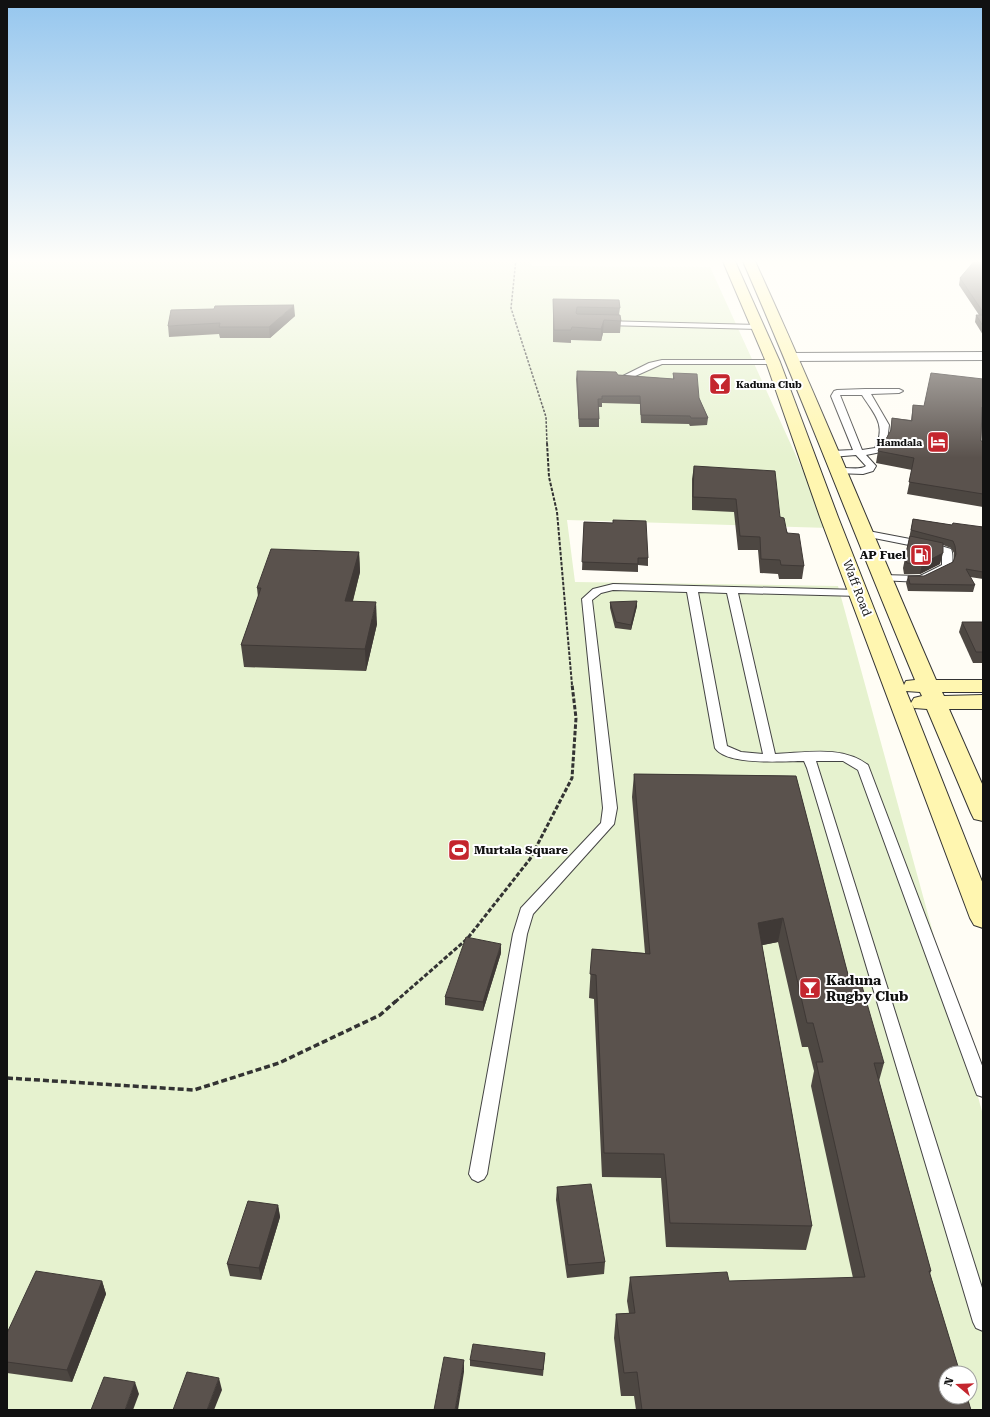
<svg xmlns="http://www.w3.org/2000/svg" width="990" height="1417" viewBox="0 0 990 1417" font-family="'Roboto Serif',serif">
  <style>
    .pitch { fill: #e6f2cf; fill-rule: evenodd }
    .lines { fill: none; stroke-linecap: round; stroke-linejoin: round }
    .lane-casing { stroke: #444; stroke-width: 2 }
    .street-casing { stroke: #444; stroke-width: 2 }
    .secondary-casing { stroke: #333; stroke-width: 2 }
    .path-far3 { stroke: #333; stroke-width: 1.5; stroke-dasharray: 2.5 1.5; stroke-linecap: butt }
    .path-far2 { stroke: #333; stroke-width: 2; stroke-dasharray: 3.5 1.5; stroke-linecap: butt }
    .path-far1 { stroke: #333; stroke-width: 3; stroke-dasharray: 4.5 2; stroke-linecap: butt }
    .path { stroke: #333; stroke-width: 3.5; stroke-dasharray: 6 3; stroke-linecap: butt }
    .lane { fill: #fff; fill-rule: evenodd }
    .street { fill: #fff; fill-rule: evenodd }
    .secondary { fill: #fff6b0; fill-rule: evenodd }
    .wall { fill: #4d4742 }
    .shaded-wall { fill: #3f3936 }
    .building { fill: #5a524d; stroke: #3f3936 }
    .labels { text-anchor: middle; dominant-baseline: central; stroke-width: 4; stroke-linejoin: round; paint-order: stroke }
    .far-poi-label { font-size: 10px; font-weight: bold; fill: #111; stroke: #fff; text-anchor: start }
    .poi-label { font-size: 12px; font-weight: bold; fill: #111; stroke: #fff; text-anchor: end }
    .street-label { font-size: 12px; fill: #111; stroke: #fff }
    .near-poi-label { font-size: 14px; font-weight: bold; fill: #111; stroke: #fff; text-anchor: start }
  </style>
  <rect width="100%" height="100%" fill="#fffdf5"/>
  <path class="pitch" d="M 7,259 L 530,259 L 532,266 L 710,267 L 829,528 L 567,520 L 575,582 L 838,586 L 983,1115 L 983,1410 L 7,1410 ZM 946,1373 L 970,1373 L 970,1397 L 946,1397 Z"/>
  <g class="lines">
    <g class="lane-casing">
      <g id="lane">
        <path d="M 602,321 L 758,325 L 762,327 L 758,329 L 605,325 L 602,325 Z"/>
        <path d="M 662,360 L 773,360 L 777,362 L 773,364 L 662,364 L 624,381 L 618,381 L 617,379 L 649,363 Z"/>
        <path d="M 865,389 L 899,389 L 903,391 L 899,393 L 871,394 L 889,425 L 887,441 L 881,452 L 866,455 L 876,466 L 873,471 L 863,474 L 835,473 L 833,471 C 841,464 857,472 866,466 L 856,455 L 831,457 L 826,454 L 831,451 L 853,450 L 831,396 L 834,391 L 837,390 ZM 840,395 L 862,395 C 874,414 887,425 875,448 L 862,450 Z"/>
        <path d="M 863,530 L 931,543 L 951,549 C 953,553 953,564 951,568 L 922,582 L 878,580 L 877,578 L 878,576 L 882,575 L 920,576 L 942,565 L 942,553 L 929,549 L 859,535 L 858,533 L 859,531 Z"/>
        <path d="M 613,584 L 860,590 L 865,593 L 860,596 L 738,593 L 775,754 C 806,753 842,745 868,765 L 983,1068 L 983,1097 L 977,1095 L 975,1090 L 858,770 L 843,761 L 816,761 L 983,1291 L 983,1331 L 976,1328 L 973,1322 L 807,768 L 804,761 C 784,761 727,766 715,748 L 687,592 L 613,590 L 601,593 L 592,600 L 617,808 L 614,824 L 533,914 L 527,934 L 487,1174 L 484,1179 L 478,1182 L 472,1179 L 469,1174 L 513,934 L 521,908 L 601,823 L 603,808 L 582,599 L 593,589 ZM 698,592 L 727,593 L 763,754 L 741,752 L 727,746 Z"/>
      </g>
    </g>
    <g class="street-casing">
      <path id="street" d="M 983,352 L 983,360 L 792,361 L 787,360 L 785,357 L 787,354 L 792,353 Z"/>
    </g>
    <g class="secondary-casing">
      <path id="secondary" d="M 722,259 L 734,259 L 780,362 L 838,517 L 904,685 L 906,681 L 915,680 C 856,540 803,398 742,259 L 754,259 C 818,398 875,540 936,680 L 983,680 L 983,692 L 942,692 L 944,696 L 983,695 L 983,709 L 949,709 L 983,786 L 983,821 L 974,819 L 971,813 L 927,709 L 914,708 L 912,704 L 983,884 L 983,928 L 974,925 L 970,918 L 820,517 L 766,362 ZM 906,691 L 920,692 L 922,696 L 914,698 L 911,703 Z"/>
    </g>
    <path class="path-far3" d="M 516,259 L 511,308 L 546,417 L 547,444"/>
    <path class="path-far2" d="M 547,443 L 549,477 L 557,512 L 572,685"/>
    <path class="path-far1" d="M 395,1002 L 467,939 L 530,859 L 572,778 L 576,718 L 572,684"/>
    <path class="path" d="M 7,1078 L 194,1090 L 279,1063 L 380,1015 L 396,1001"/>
    <use href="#lane" class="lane"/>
    <use href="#street" class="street"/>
    <use href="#secondary" class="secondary"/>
  </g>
  <g class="wall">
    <path d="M 983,259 L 983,335 L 975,322 L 976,315 L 979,315 L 959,285 L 960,278 Z"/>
    <path d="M 553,299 L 620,308 L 619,315 L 621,321 L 620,333 L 603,333 L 601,341 L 571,340 L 571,343 L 553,342 Z"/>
    <path d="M 295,316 L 270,338 L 220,338 L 219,334 L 169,337 L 168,326 Z"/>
    <path d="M 577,371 L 618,375 L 673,379 L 673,373 L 699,398 L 708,418 L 707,425 L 690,426 L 689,424 L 641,423 L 640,404 L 602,403 L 602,407 L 598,407 L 599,419 L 599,427 L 579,427 L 576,379 Z"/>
    <path d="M 983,379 L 983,419 L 982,418 L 981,441 L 983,441 L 983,507 L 907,494 L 912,470 L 876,463 L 878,451 L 890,432 L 892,418 L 911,420 L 913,405 L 924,406 Z"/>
    <path d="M 694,466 L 780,517 L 804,566 L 802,579 L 779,579 L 778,574 L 760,573 L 758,550 L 738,550 L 734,512 L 692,510 L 692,479 Z"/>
    <path d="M 913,519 L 952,525 L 983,527 L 983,579 L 970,577 L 975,585 L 973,592 L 908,591 L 906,583 L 908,576 L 924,576 L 953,562 L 954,560 L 954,553 L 951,548 L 943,545 L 940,564 L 920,574 L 904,574 L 903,568 Z"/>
    <path d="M 584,522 L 613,523 L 648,558 L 648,566 L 638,565 L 638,572 L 582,570 Z"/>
    <path d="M 359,552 L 360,572 L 353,601 L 377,624 L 366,671 L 244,667 L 241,645 L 258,597 L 257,588 Z"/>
    <path d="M 610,602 L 637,606 L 631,630 L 615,628 L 610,608 Z"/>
    <path d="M 962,622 L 983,622 L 983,663 L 973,663 L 959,632 Z"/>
    <path d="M 634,774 L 796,776 L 851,986 L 884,1063 L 879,1081 L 931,1271 L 930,1274 L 971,1410 L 636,1410 L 634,1396 L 621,1396 L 614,1338 L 616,1314 L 629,1313 L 627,1301 L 630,1277 L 729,1281 L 853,1278 L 811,1086 L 814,1071 L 808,1047 L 802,1047 L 778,942 L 762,945 L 812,1226 L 806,1250 L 666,1247 L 661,1178 L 602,1177 L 594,999 L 589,998 L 592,949 L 645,953 L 632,797 Z"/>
    <path d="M 501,953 L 483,1011 L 445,1005 L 445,997 Z"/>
    <path d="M 557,1187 L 605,1262 L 604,1274 L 567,1278 L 556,1200 Z"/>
    <path d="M 278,1205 L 280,1217 L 261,1280 L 230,1276 L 227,1264 Z"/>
    <path d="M 102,1281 L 106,1294 L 72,1382 L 7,1373 L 7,1333 Z"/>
    <path d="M 545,1353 L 543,1376 L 470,1366 L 470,1360 Z"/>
  </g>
  <g class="shaded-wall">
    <path d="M 294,305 L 295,316 L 270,338 L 269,327 Z"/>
    <path d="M 604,320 L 603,333 L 601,341 L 601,329 Z"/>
    <path d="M 359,552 L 360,572 L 347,623 L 345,601 Z"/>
    <path d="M 943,553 L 940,564 L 920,574 L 922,564 Z"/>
    <path d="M 637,601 L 637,606 L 631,630 L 631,625 Z"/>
    <path d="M 376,602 L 377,624 L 366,671 L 365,649 Z"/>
    <path d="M 783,918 L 778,942 L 754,947 L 758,923 Z"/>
    <path d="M 501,944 L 501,953 L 483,1011 L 483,1002 Z"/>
    <path d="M 278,1205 L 280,1217 L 261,1280 L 259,1268 Z"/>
    <path d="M 102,1281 L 106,1294 L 72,1382 L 67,1370 Z"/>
    <path d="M 464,1360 L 464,1372 L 458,1410 L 455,1410 Z"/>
    <path d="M 219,1378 L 222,1390 L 214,1410 L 207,1410 Z"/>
    <path d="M 135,1382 L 139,1394 L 133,1410 L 125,1410 Z"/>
  </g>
  <g class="building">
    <path d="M 976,259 L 983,259 L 983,312 L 960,278 Z"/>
    <path d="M 553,299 L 619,300 L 620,308 L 577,307 L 576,313 L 577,314 L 620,315 L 621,321 L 604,320 L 601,329 L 572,327 L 571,330 L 554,330 Z"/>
    <path d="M 294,305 L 269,327 L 219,327 L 220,323 L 168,326 L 171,310 L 214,309 L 215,306 Z"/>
    <path d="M 976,315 L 983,315 L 983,326 Z"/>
    <path d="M 577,371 L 616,372 L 618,375 L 674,379 L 673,373 L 697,374 L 699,398 L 708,418 L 691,418 L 690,416 L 641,415 L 640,396 L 602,396 L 602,399 L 598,399 L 599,419 L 579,419 Z"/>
    <path d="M 931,373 L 983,379 L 983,407 L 982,407 L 981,441 L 983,441 L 983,494 L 909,482 L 914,458 L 878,451 L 881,442 L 885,441 L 891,430 L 892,418 L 912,421 L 913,405 L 924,406 Z"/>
    <path d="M 694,466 L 775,471 L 780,517 L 784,518 L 787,533 L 799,534 L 804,566 L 781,565 L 780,560 L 761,559 L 760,537 L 740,536 L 736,499 L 693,497 Z"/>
    <path d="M 913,519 L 952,525 L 953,523 L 983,527 L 983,572 L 966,569 L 975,585 L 910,584 L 908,576 L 924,576 L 953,562 L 956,554 L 955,546 L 953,541 L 911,530 Z"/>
    <path d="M 613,520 L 646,521 L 648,558 L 638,558 L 638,564 L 582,562 L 584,522 L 613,523 Z"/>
    <path d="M 910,536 L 943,543 L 943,553 L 922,564 L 907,563 L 905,557 Z"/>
    <path d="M 271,549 L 359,552 L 345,601 L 376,602 L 365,649 L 241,645 L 261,588 L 257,588 Z"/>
    <path d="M 637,601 L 631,625 L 616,622 L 610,602 Z"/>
    <path d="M 962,622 L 983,622 L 983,652 L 976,652 Z"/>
    <path d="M 634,774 L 796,776 L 851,986 L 862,986 L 884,1063 L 874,1063 L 931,1271 L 929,1271 L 960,1373 L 946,1373 L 946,1397 L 967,1397 L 971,1410 L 642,1410 L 637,1372 L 624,1373 L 616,1314 L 635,1313 L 630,1277 L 727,1272 L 729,1281 L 865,1277 L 816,1062 L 823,1062 L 813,1023 L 807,1023 L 783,918 L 758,923 L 812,1226 L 670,1223 L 664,1154 L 604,1153 L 596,975 L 590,974 L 592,949 L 650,954 Z"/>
    <path d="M 466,937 L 501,944 L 483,1002 L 445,997 Z"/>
    <path d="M 591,1184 L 605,1262 L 568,1265 L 557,1187 Z"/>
    <path d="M 248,1201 L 278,1205 L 259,1268 L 227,1264 Z"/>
    <path d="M 36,1271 L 102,1281 L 67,1370 L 7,1362 L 7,1333 Z"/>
    <path d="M 473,1344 L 545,1353 L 543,1370 L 470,1360 Z"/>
    <path d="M 444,1357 L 464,1360 L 455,1410 L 434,1410 Z"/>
    <path d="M 187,1372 L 219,1378 L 207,1410 L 173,1410 Z"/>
    <path d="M 104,1377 L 135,1382 L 125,1410 L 91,1410 Z"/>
  </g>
  <linearGradient id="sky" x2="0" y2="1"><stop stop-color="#95c6ee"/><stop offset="0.57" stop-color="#fffefa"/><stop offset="1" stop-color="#fffefa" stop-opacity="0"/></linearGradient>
  <rect width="990" height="458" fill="url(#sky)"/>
  <defs>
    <g id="bar-square" transform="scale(1.15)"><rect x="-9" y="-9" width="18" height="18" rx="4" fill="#c4262e" stroke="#fff"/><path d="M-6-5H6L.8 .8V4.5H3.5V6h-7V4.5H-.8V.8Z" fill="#fff"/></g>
    <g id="hotel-square" transform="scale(1.15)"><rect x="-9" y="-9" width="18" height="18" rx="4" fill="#c4262e" stroke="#fff"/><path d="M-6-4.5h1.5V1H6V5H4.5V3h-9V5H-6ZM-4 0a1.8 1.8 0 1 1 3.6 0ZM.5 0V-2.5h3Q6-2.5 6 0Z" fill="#fff"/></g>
    <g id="fuel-square" transform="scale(1.15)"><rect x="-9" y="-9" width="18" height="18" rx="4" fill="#c4262e" stroke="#fff"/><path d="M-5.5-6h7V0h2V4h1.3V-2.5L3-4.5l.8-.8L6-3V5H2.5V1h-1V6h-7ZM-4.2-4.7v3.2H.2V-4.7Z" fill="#fff"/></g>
    <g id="stadium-square" transform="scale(1.15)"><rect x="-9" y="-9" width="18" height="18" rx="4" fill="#c4262e" stroke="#fff"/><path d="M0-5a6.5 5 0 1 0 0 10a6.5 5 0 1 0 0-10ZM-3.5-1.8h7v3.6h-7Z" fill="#fff"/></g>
  </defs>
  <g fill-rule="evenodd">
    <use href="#bar-square" x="720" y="384"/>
    <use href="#hotel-square" x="938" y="442"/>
    <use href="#fuel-square" x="921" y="555"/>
    <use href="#stadium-square" x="459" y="850"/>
    <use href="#bar-square" x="810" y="988"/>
  </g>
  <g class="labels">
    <g class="far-poi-label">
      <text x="736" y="384">Kaduna Club</text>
      <text x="922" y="442" text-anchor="end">Hamdala</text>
    </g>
    <g class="poi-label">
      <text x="906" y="555">AP Fuel</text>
      <text x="474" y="850" text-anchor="start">Murtala Square</text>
    </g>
    <g class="street-label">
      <text transform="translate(857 588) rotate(69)">Waff Road</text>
    </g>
    <g class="near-poi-label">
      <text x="826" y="980">Kaduna<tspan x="826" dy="16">Rugby Club</tspan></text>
    </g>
  </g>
  <rect width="990" height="1417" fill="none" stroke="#111111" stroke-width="16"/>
  <g transform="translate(958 1385) rotate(289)"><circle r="19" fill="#ffffff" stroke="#a0a0a0"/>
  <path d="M0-3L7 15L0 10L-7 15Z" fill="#c4262e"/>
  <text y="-6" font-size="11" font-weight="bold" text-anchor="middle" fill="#111111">N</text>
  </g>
</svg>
